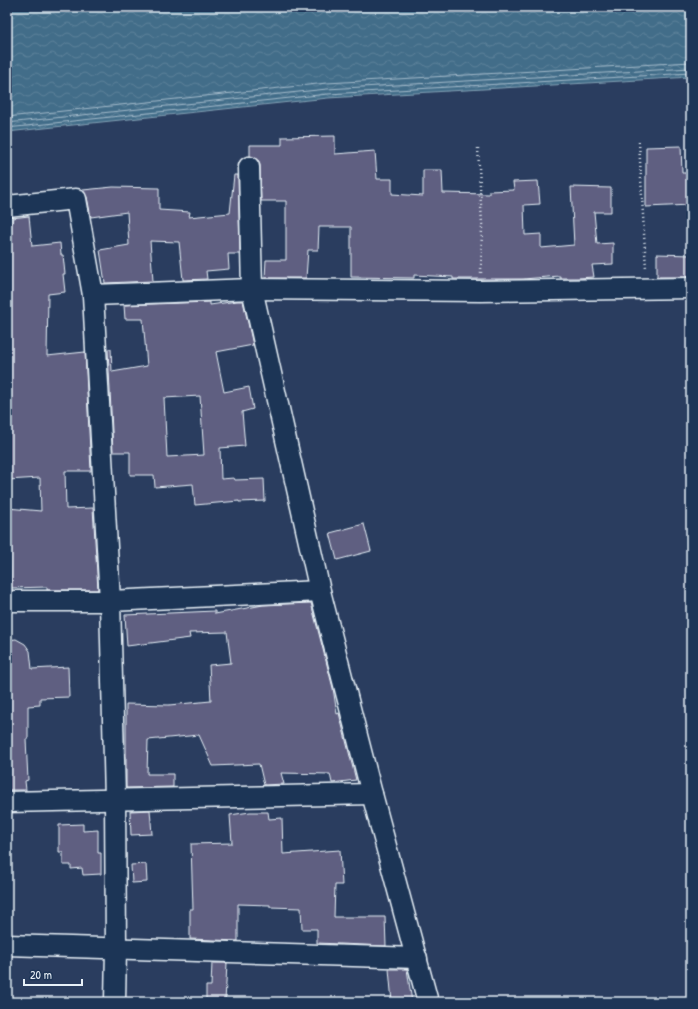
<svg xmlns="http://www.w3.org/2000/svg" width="698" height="1009" viewBox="0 0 698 1009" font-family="'Patrick Hand',sans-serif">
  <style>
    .water { fill: url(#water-waves); stroke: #84a2b5 }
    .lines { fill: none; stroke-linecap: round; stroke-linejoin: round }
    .shore { stroke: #a6bccc; stroke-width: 1 }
    .building { fill: #5f5f81; stroke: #e8f1f8; fill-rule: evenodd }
    .street-casing { stroke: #e8f1f8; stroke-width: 23 }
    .path { stroke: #e8f1f8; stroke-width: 2.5; stroke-dasharray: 1 3; stroke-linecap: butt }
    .street { stroke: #1d3557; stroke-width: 20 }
  </style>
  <defs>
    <pattern id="water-waves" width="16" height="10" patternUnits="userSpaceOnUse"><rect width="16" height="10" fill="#426d89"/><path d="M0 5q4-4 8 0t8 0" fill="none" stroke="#5d829a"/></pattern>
  </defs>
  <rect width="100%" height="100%" fill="#2a3d5f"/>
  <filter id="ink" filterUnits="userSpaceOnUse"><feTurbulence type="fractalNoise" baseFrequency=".025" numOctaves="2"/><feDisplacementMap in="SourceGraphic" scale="8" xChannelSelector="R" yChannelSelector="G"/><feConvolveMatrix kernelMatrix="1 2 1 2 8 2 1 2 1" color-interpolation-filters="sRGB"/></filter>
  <g filter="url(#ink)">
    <path class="water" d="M 7,7 L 691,7 L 691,77 L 328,98 L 7,132 Z"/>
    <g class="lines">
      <g class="shore">
        <path d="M 7,117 L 327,83 L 691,62"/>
        <path d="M 7,123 L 327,89 L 691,68"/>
        <path d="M 7,128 L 328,94 L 691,73"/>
      </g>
    </g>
    <g class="building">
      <path d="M 335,136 L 335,154 L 375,151 L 377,179 L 392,179 L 392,194 L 423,196 L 423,170 L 442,170 L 443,193 L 489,194 L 489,191 L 514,190 L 513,182 L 538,181 L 540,204 L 524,205 L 525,235 L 541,234 L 541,248 L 574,245 L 571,187 L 611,188 L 611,212 L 594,212 L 597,244 L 613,243 L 613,264 L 592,265 L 594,277 L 577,278 L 560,278 L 560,276 L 523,279 L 453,279 L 453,277 L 414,275 L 414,278 L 351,277 L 351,227 L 319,227 L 318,250 L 308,250 L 306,278 L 265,278 L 266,260 L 286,260 L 286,201 L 261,201 L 260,166 L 259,161 L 250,156 L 250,145 L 282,145 L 282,137 Z"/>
      <path d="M 681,146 L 682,173 L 691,173 L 691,205 L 646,207 L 646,147 Z"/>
      <path d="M 234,175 L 238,175 L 240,254 L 228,254 L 229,269 L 206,271 L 207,279 L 183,280 L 179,242 L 150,241 L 153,281 L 105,283 L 100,250 L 129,245 L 127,212 L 91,217 L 87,197 L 83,190 L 113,187 L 159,188 L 159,210 L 190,212 L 189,217 L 230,213 Z"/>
      <path d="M 29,216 L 32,246 L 60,243 L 61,255 L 63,255 L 65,274 L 63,274 L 65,292 L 48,294 L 47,356 L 85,352 L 91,471 L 65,471 L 66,509 L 93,508 L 98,590 L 47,590 L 47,587 L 11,588 L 9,540 L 7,540 L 7,508 L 41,511 L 40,478 L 7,480 L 7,224 L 12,223 L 12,218 Z"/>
      <path d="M 657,254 L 691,255 L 691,277 L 657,277 Z"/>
      <path d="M 237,301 L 243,301 L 253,345 L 216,352 L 224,392 L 249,387 L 253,409 L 242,412 L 245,446 L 220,448 L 221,479 L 234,478 L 235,480 L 264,479 L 265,501 L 239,502 L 239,501 L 195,505 L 193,484 L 155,487 L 154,475 L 130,475 L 130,452 L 113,452 L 108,349 L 111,349 L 112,372 L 147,366 L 143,319 L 125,319 L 124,305 L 210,302 L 210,305 ZM 200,396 L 204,455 L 167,457 L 164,398 Z"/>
      <path d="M 364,524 L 371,551 L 337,560 L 330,533 Z"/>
      <path d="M 311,603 L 333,688 L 337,714 L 339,713 L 356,780 L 332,783 L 330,774 L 281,773 L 284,784 L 264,785 L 259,764 L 213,766 L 199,735 L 148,740 L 147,774 L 173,774 L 173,787 L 126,788 L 126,704 L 169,705 L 211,701 L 209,665 L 231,663 L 227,632 L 189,633 L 190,638 L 127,646 L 125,615 L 215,611 L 215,614 L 263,605 Z"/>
      <path d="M 16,639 L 25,644 L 30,651 L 32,669 L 68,667 L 69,697 L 40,698 L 40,705 L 28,706 L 28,739 L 26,739 L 28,780 L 25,781 L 26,790 L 7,790 L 7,640 Z"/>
      <path d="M 150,810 L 152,834 L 131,835 L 130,811 Z"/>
      <path d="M 250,812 L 268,812 L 269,819 L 282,818 L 283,854 L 340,850 L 342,885 L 335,885 L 334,917 L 385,917 L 386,946 L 317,943 L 317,929 L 302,929 L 301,908 L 270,907 L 270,905 L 238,904 L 238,941 L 190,939 L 190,909 L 193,909 L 191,844 L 232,843 L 230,815 Z"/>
      <path d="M 83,824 L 83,831 L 98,830 L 98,853 L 101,853 L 101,874 L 83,875 L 82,868 L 71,869 L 71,865 L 63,865 L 63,852 L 59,852 L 59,825 Z"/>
      <path d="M 146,864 L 147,882 L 132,883 L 131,865 Z"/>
      <path d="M 212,963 L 227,963 L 225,1002 L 206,1002 L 206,986 L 211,986 Z"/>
      <path d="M 389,969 L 407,969 L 412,1002 L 392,1002 Z"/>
    </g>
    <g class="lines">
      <g class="street-casing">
        <g id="street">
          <path d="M 249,167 L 252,289 L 320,591 L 372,794 L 428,1002"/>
          <path d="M 7,206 L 76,199 L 93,295 L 110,601 L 115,799 L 116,948 L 115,1002"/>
          <path d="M 93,295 L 252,289 L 481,291 L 691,288"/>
          <path d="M 7,601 L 110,601 L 320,591"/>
          <path d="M 7,802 L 372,794"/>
          <path d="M 7,945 L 417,958"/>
        </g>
      </g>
      <g class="path">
        <path d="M 639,142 L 646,269"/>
        <path d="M 478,148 L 482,224 L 481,273"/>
      </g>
      <use href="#street" class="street"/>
    </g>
  </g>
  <rect width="698" height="1009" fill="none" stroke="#1d3557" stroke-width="24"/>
  <rect x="12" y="12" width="674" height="985" fill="none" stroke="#e8f1f8" stroke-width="1.5" filter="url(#ink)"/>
  <path d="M24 979v6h58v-6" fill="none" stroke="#e8f1f8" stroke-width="2"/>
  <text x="30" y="979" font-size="12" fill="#e8f1f8" stroke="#1d3557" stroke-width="3" paint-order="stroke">20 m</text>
</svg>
